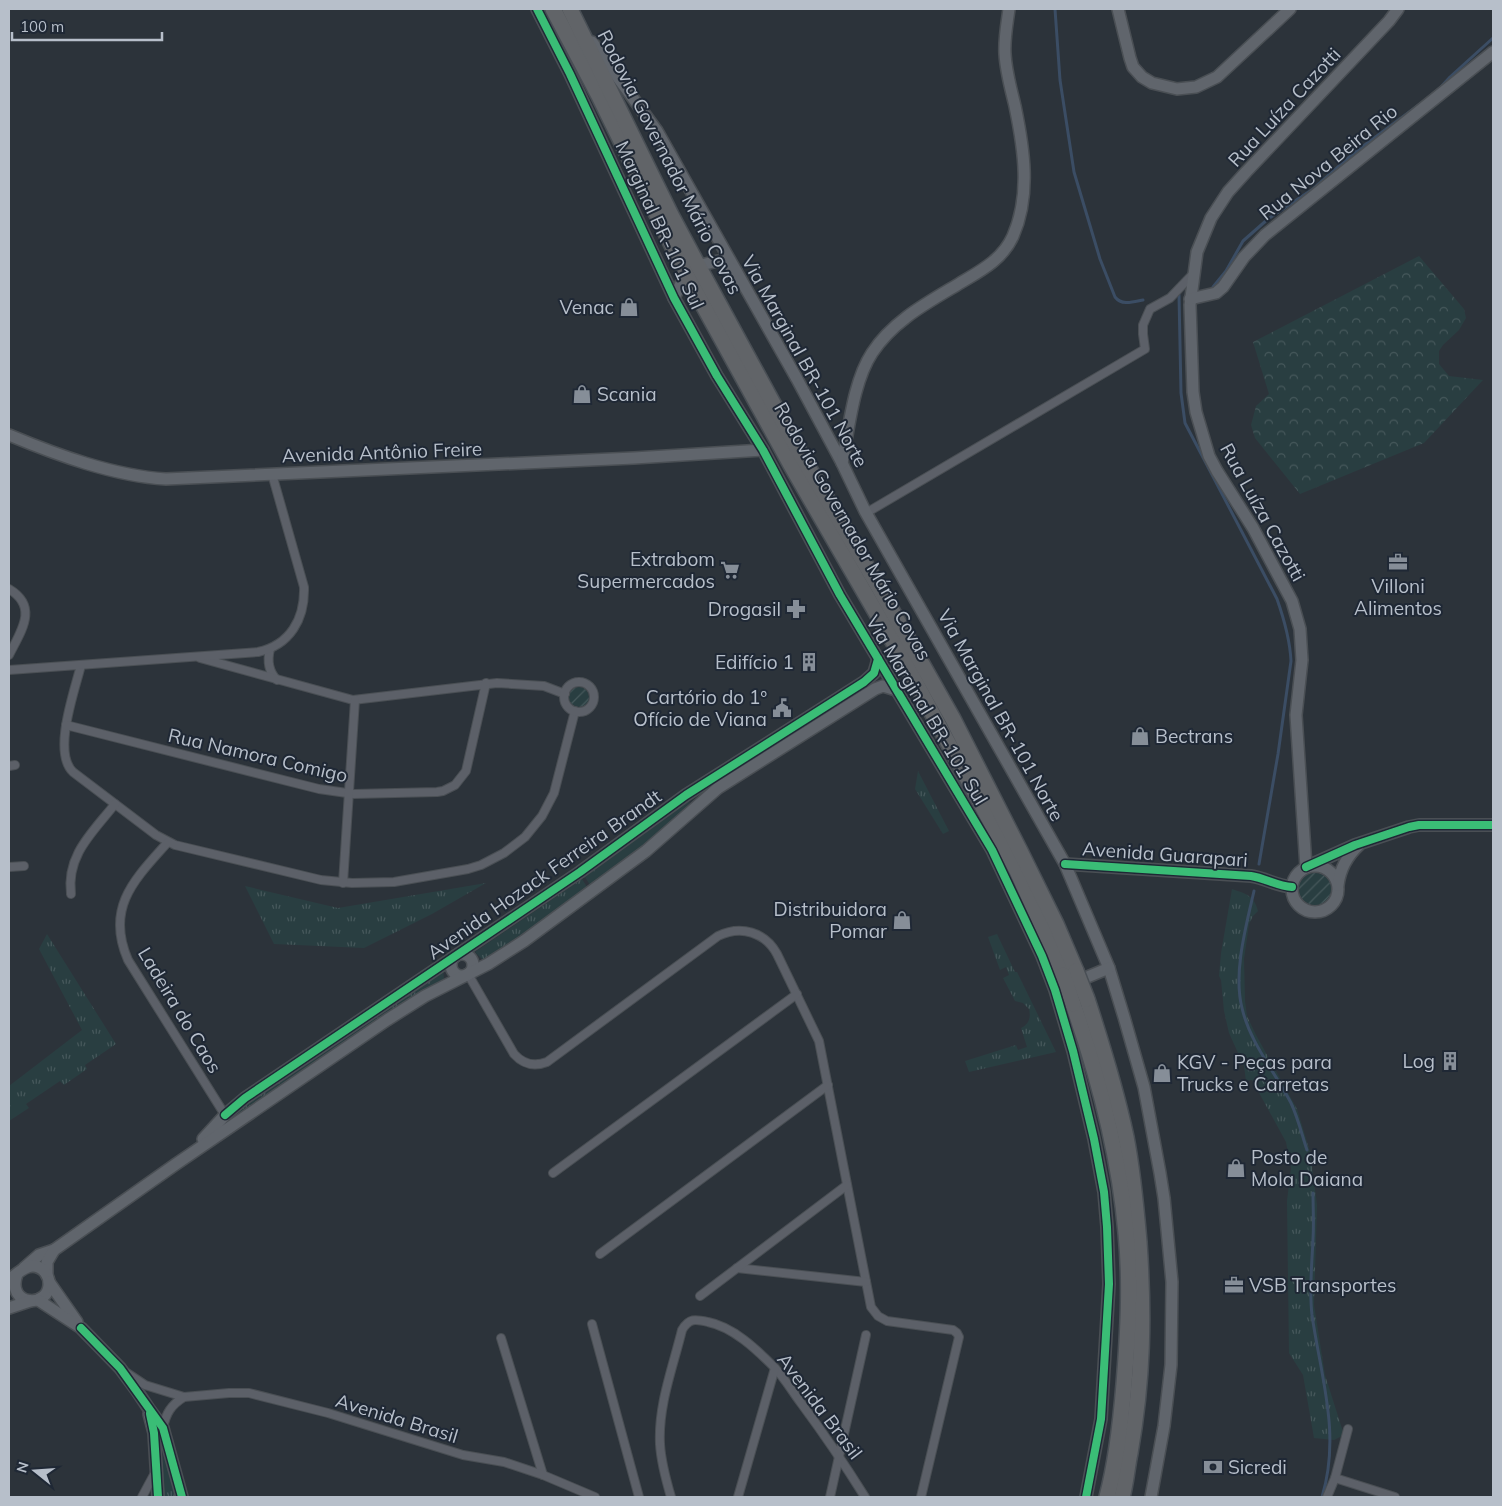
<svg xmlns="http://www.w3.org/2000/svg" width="1502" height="1506" viewBox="0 0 1502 1506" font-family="Mulish,sans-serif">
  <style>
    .grass { fill: url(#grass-tufts) }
    .forest { fill: url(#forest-crowns) }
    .garden { fill: url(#garden-furrows) }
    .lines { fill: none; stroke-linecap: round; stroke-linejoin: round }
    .stream { stroke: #3b4d64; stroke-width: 3 }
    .street-casing { stroke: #4a4f54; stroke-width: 10 }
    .secondary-casing { stroke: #4a4f54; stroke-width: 14 }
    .highway-casing { stroke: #494f55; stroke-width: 18 }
    .street { stroke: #5c6068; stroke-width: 8 }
    .secondary { stroke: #60656c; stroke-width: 11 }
    .highway { stroke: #616468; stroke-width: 15 }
    .highway-bridge-casing { stroke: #494f55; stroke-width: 18; stroke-linecap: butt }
    .highway-bridge { stroke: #616468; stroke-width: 15 }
    .cycleway-casing { stroke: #1f2835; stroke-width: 11 }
    .cycleway { stroke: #3abd76; stroke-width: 8 }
    .labels { text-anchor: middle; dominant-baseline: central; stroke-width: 4; stroke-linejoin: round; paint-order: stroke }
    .street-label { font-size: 19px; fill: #b7bfca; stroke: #1f2835 }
    .poi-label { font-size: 19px; fill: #b7bfca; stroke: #1f2835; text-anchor: end }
  </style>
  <defs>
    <pattern id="grass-tufts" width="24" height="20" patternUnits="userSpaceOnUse" patternTransform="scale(1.25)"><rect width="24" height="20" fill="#293e41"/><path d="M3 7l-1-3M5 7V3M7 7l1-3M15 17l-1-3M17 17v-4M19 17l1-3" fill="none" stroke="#46585b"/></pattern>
    <pattern id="forest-crowns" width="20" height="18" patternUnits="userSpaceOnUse" patternTransform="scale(1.25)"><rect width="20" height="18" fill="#293e41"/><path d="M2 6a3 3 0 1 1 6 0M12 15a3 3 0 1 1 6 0" fill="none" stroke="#46585b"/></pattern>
    <pattern id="garden-furrows" width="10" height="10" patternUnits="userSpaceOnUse" patternTransform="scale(1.25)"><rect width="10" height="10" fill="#293e41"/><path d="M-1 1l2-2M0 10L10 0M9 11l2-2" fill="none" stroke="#46585b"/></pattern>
  </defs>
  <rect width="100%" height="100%" fill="#2c333a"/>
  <g class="grass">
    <path d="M 918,771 L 949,831 L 943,834 L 915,789 Z"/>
    <path d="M 689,801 L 690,803 L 657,835 L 590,885 L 585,877 Z"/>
    <path d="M 582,879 L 587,887 L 552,914 L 483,960 L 475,952 Z"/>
    <path d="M 486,883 L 432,914 L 364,948 L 274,944 L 245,886 L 338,908 Z"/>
    <path d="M 1232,889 C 1246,894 1254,895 1258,911 L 1253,916 L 1249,924 L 1244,959 L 1245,1001 L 1247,1016 L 1256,1035 L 1297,1109 L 1310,1152 L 1317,1205 L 1314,1305 L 1325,1375 L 1344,1435 L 1334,1440 L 1314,1438 L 1303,1375 L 1289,1353 L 1287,1201 L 1291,1168 L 1286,1142 L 1252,1080 L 1246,1081 L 1244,1066 L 1229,1033 L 1224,1011 L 1221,980 L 1219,976 L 1221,953 Z"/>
    <path d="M 47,934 L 116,1044 L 85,1065 L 87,1069 L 64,1085 L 60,1081 L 26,1104 L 29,1108 L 9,1121 L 9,1086 L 82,1030 L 39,949 Z"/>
    <path d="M 997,934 L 1015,972 L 1017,972 L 1056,1052 L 969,1072 L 965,1061 L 1016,1045 L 1018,1050 L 1027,1047 L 1021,1028 C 1029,1024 1031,1018 1029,1009 L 1023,1003 L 1015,1001 L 1003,978 L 1009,975 L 1006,967 L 1000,970 L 988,937 Z"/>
    <path d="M 443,968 L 444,980 L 396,1008 L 230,1119 L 228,1116 Z"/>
    <path d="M 164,1440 L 176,1497 L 161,1497 Z"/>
  </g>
  <path class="forest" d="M 1419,256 L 1464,309 L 1466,318 L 1459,330 L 1443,345 L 1439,351 L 1439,364 L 1449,376 L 1483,380 L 1424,443 L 1300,494 L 1255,438 L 1251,425 L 1256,406 L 1269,394 L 1253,342 Z"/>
  <g class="garden">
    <circle cx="579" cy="697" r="10"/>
    <circle cx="1315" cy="889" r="16"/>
  </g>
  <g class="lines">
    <g class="stream">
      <path d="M 1055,9 L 1060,80 L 1074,172 L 1100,259 L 1115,297 C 1122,306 1133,302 1143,300"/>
      <path d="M 1439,89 L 1450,77 L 1493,38"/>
      <path d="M 1213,287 L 1226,271 L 1243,241 L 1268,219 L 1313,189 L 1354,153 L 1420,104"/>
      <path d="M 1179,295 L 1181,393 L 1185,423 L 1277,599 C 1284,619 1290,640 1291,661 L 1278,754 L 1259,864"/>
      <path d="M 1254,891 C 1246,926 1233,973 1242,1008 C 1250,1043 1275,1072 1291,1103 C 1298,1118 1302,1135 1307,1150"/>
      <path d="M 1313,1193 C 1313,1208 1314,1223 1313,1239 C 1312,1264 1309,1290 1312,1315 C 1321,1378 1341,1434 1322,1497"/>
    </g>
    <g class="street-casing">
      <g id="street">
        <path d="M 866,513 L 1145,349 L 1143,334 L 1143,325 L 1150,309 L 1170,298 L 1193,274"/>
        <path d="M 9,589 C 39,607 21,631 9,655"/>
        <path d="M 270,649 C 267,661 268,671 277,680"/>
        <path d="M 200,658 L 353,700 L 497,683 L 544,686 L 565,694"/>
        <path d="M 81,665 C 75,690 52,752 73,772 L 156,835 L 175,845 L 321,880 L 352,883 L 394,882 L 468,869 L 481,865 L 504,853 L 525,837 L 542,816 L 554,793 L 575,711"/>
        <path d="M 9,670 L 258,652 C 290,645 305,619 304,587 L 272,474"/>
        <circle cx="579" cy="697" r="15"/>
        <path d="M 66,725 L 319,789 L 354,794 L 437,792 L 443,791 L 455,785 L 466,771 L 486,683"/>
        <path d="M 9,766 L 15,765"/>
        <path d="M 168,842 C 135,879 105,907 128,960 L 225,1115"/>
        <path d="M 9,867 L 24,866"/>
        <path d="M 343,883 L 355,700"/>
        <path d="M 71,894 C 66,855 93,832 115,804"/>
        <path d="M 468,974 L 514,1054 C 523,1064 534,1067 547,1062 L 718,936 C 741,925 765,932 777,954 L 819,1041 L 871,1307 L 878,1316 L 887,1321 L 953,1330 L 957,1333 L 959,1337 L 921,1497"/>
        <path d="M 553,1173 L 797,994"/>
        <path d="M 600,1254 L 828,1085"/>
        <path d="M 737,1268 L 866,1282"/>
        <path d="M 700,1296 L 847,1185"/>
        <path d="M 592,1324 L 639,1497"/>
        <path d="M 501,1338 L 543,1475"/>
        <path d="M 127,1373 L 145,1385 L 184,1397 L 229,1393 L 249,1393 L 328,1413 L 463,1455 L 504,1462 L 543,1475 L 595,1497"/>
        <path d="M 163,1428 C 166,1413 171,1405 184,1397"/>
        <path d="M 1335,1478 L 1395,1497"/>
        <path d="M 142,1497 L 156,1471"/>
        <path d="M 671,1497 C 666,1480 661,1462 660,1444 C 658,1405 673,1367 682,1330 C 689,1318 695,1319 708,1322 C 733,1327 756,1349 773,1366 C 784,1377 792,1391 801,1403 C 824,1434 845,1465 865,1497"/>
        <path d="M 738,1497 L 775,1368"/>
        <path d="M 830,1497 L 866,1335"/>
        <path d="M 1327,1497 L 1335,1478 L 1348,1429"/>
      </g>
    </g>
    <g class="secondary-casing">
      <g id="secondary">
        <path d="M 537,9 L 570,74 L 674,298 L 717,376 L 763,450 L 840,595 L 992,850 L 1042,956 L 1055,990 L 1073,1051 L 1094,1139 L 1104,1192 L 1107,1227 L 1109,1284 L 1101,1419 L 1086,1497"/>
        <path d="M 1118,9 L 1130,58 L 1133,67 L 1142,77 L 1152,83 L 1177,89 L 1196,87 L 1217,77 L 1290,9"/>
        <path d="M 1398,9 L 1389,21 L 1246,172 L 1228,192 L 1211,218 L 1197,252 L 1190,305 L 1193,392 L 1196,412 L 1209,456 L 1217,471 L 1253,528 L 1292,601 L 1300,629 L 1302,660 L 1296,715 L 1306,867 L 1355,845 L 1409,827 L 1419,825 L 1493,825"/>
        <path d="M 592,42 L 657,131 L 797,379 L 842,463 L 865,511 L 1065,864 L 1109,968 L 1124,1017 L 1144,1087 L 1160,1173 L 1164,1198 L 1172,1282 L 1171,1365 L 1164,1426 L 1151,1497"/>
        <path d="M 701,265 L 718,261 L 736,271"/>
        <path d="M 674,298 L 685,275"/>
        <path d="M 1190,299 L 1216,293 L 1223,287 L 1244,257 L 1265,235 L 1493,52"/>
        <path d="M 9,435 C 57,455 114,476 166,479 L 634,458 L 763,450"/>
        <path d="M 842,463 C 849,429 853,382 872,353 C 892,322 925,304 957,285 C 978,272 1002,261 1013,236 C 1031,195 1024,149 1015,106 C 1011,89 1006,72 1005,54 C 1004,39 1007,24 1009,9"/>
        <path d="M 1065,864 L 1251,876 C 1265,878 1277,886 1292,887"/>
        <circle cx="1315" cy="889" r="23"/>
        <path d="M 1338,885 C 1340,869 1347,856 1359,845"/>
        <circle cx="462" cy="965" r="11"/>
        <path d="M 1073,983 L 1109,968"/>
        <path d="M 203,1139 L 226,1114 L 245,1098 L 580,872 L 686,795 L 864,682 L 874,673 L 878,659"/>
        <path d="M 24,1268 L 39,1255 L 54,1250"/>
        <path d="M 47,1275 L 47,1262 L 54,1250 L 176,1164 L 387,1020 L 425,996 L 488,964 L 524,941 L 646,851 L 718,788 L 875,689 L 883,686 L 896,690"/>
        <path d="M 9,1280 C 19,1272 32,1258 45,1272 C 47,1275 49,1279 49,1282 C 51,1309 5,1307 17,1274"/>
        <path d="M 49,1282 L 77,1322"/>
        <path d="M 38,1300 L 81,1328 L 120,1368 L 137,1391 L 149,1409 L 163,1428 L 182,1497"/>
        <path d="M 9,1308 L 30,1301"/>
        <path d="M 149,1414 L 154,1433 L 158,1497"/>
      </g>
    </g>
    <g class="highway-casing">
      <g id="highway">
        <path d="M 553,9 L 599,96 L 686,274 L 792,467 L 903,659 L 1017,871 L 1045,933 L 1063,975"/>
        <path d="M 570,9 L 671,215 L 695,260 L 800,453 L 878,586 L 953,719 L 1020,851 L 1056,924 L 1076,971"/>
        <path d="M 1087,999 C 1102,1045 1116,1090 1126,1137 C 1133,1172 1136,1207 1139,1242 C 1144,1316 1143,1379 1130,1453 C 1127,1467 1126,1483 1122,1497"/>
        <path d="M 1073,1004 C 1099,1078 1119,1154 1126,1233 C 1131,1283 1128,1334 1124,1384 C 1121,1420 1116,1463 1107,1497"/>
      </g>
    </g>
    <use href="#street" class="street"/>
    <use href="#secondary" class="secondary"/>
    <use href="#highway" class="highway"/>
    <g class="highway-bridge-casing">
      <g id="highway-bridge">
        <path d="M 1076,971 L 1087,999"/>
        <path d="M 1063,975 L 1073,1004"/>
      </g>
    </g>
    <use href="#highway-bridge" class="highway-bridge"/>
    <g class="cycleway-casing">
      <g id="cycleway">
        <path d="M 537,9 L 570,74 L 674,298 L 717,376 L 763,450 L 840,595 L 992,850 L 1042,956 L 1055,990 L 1073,1051 L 1094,1139 L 1104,1192 L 1107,1227 L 1109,1284 L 1101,1419 L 1086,1497"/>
        <path d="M 1065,864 L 1251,876 C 1265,878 1277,886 1292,887"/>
        <path d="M 1306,867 L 1355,845 L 1409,827 L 1419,825 L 1493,825"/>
        <path d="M 225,1115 L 245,1098 L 580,872 L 686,795 L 864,682 L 874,673 L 878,659"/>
        <path d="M 81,1328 L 120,1368 L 163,1428 L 182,1497"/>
        <path d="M 150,1414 L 154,1433 L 158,1497"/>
      </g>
    </g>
    <use href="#cycleway" class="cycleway"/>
  </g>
  <defs>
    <g id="shop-bare" transform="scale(1.5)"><path d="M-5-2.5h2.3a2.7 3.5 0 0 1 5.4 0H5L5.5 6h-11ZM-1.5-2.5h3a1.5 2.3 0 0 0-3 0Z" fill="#868e98" stroke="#1f2835" stroke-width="2.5" paint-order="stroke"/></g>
    <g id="office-bare" transform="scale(1.5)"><path d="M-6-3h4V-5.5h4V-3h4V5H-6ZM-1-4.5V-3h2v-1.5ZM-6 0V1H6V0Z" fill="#868e98" stroke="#1f2835" stroke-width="2.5" paint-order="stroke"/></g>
    <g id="supermarket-bare" transform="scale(1.5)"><path d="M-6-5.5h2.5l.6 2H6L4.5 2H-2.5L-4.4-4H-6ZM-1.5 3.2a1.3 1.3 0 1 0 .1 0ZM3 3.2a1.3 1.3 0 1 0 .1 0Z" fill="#868e98" stroke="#1f2835" stroke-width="2.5" paint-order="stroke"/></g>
    <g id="pharmacy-bare" transform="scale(1.5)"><path d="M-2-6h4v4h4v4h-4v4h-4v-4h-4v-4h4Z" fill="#868e98" stroke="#1f2835" stroke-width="2.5" paint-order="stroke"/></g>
    <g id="building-bare" transform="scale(1.5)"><path d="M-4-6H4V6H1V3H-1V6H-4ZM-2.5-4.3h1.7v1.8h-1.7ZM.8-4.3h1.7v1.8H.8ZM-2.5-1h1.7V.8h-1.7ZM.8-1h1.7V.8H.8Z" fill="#868e98" stroke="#1f2835" stroke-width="2.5" paint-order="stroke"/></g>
    <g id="civic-bare" transform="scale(1.5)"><path d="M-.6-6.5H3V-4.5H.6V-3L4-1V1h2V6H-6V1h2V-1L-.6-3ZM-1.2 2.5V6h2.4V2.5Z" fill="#868e98" stroke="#1f2835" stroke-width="2.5" paint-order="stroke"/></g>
    <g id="bank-bare" transform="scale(1.5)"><path d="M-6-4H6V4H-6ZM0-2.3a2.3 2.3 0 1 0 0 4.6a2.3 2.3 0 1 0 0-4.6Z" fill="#868e98" stroke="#1f2835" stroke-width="2.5" paint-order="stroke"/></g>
  </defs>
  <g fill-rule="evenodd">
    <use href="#shop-bare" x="629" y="307"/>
    <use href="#shop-bare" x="582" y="394"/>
    <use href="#office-bare" x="1398" y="562"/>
    <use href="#supermarket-bare" x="730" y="570"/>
    <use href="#pharmacy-bare" x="796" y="609"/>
    <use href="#building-bare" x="809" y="662"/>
    <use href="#civic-bare" x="782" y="708"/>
    <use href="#shop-bare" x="1140" y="736"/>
    <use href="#shop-bare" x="902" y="920"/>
    <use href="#building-bare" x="1450" y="1061"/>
    <use href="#shop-bare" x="1162" y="1073"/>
    <use href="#shop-bare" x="1236" y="1168"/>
    <use href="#office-bare" x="1234" y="1285"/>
    <use href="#bank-bare" x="1213" y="1467"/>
  </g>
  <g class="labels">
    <g class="street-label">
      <text transform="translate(1284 107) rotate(-47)">Rua Luíza Cazotti</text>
      <text transform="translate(670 162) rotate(63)">Rodovia Governador Mário Covas</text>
      <text transform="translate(1328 162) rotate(-39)">Rua Nova Beira Rio</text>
      <text transform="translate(660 225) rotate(65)">Marginal BR-101 Sul</text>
      <text transform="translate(805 361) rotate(61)">Via Marginal BR-101 Norte</text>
      <text transform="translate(382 452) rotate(-2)">Avenida Antônio Freire</text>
      <text transform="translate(1263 512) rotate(61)">Rua Luíza Cazotti</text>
      <text transform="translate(853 531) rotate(60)">Rodovia Governador Mário Covas</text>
      <text transform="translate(927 710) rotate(59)">Via Marginal BR-101 Sul</text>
      <text transform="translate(1001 715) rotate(61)">Via Marginal BR-101 Norte</text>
      <text transform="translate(258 755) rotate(13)">Rua Namora Comigo</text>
      <text transform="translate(1165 854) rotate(4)">Avenida Guarapari</text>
      <text transform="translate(544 874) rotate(-35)">Avenida Hozack Ferreira Brandt</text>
      <text transform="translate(180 1010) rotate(59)">Ladeira do Caos</text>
      <text transform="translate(820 1406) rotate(53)">Avenida Brasil</text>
      <text transform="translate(397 1418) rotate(17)">Avenida Brasil</text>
    </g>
    <g class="poi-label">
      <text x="614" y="307">Venac</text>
      <text x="597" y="394" text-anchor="start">Scania</text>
      <text x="715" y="559">Extrabom<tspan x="715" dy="22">Supermercados</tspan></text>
      <text x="1398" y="586" text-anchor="middle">Villoni<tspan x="1398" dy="22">Alimentos</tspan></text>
      <text x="781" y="609">Drogasil</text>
      <text x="794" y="662">Edifício 1</text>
      <text x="767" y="697">Cartório do 1º<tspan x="767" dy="22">Ofício de Viana</tspan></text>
      <text x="1155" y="736" text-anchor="start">Bectrans</text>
      <text x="887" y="909">Distribuidora<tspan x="887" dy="22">Pomar</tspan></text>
      <text x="1435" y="1061">Log</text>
      <text x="1177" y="1062" text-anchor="start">KGV - Peças para<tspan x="1177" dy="22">Trucks e Carretas</tspan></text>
      <text x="1251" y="1157" text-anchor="start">Posto de<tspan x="1251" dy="22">Mola Daiana</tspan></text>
      <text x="1249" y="1285" text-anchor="start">VSB Transportes</text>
      <text x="1228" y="1467" text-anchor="start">Sicredi</text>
    </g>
  </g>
  <rect width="1502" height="1506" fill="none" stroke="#b7bfca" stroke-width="20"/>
  <g transform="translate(35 1471) rotate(287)" stroke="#1f2835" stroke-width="4" paint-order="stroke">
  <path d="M0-4L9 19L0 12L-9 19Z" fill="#b7bfca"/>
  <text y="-8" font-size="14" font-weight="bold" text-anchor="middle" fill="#b7bfca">N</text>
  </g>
  <path d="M12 32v8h150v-8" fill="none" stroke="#b7bfca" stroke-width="2.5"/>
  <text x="20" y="32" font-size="15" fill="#b7bfca" stroke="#1f2835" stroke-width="4" paint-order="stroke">100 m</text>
</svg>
